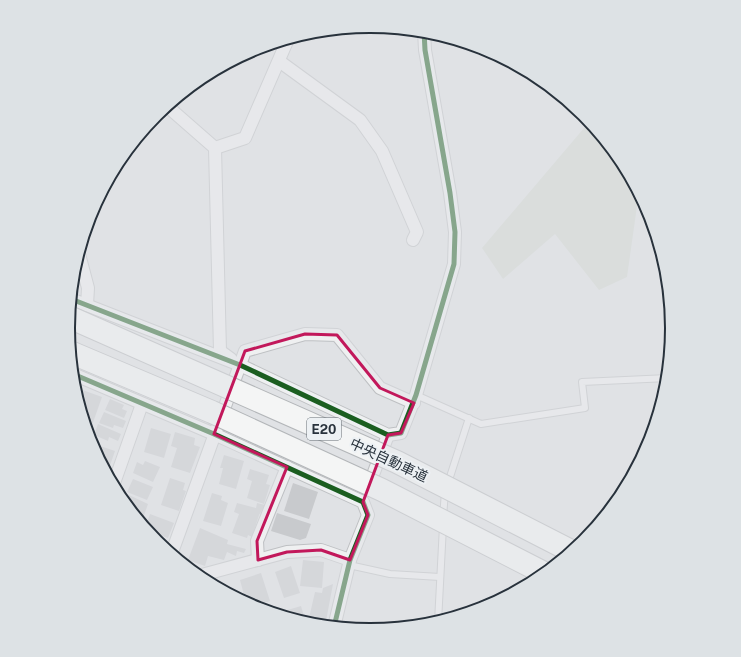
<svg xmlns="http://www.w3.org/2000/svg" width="741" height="657" viewBox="0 0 741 657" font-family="'Public Sans','Noto Sans JP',sans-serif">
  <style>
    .green { fill: #d2d8d1 }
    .building { fill: #c8cacd }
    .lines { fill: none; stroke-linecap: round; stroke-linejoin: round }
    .lane-casing { stroke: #bec0c3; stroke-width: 8 }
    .street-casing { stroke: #bec0c3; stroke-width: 14 }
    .lane { stroke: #eff0f1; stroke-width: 6 }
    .street { stroke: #eff0f1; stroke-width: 12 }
    .highway-bridge-casing { stroke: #b3b6b9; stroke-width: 24; stroke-linecap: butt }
    .highway-bridge { stroke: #f4f5f5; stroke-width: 22 }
    .cycleway-casing { stroke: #edf1f4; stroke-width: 8 }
    .cycleway { stroke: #1b5e20; stroke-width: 5 }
    .marked { fill: none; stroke: #c2185b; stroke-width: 3; stroke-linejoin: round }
    .labels { text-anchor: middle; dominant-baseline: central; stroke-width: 4; stroke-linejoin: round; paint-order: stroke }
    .shield { fill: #edf1f4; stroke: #636b73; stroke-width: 1 }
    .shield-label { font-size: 13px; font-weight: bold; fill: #28323c }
    .street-label { font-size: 14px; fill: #28323c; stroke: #edf1f4 }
    .rim { fill: none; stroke: #28323c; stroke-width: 2 }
  </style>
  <rect width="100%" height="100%" fill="#e0e2e5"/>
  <path class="green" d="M 590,121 L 622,161 L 639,192 L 627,277 L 599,290 L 555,234 L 503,279 L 482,248 Z"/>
  <g class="building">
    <path d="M 645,204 L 653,223 L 649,226 L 639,207 Z"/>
    <path d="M 77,388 L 102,397 L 90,431 L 86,429 L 75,392 Z"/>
    <path d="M 110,399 L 124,405 L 122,409 L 127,411 L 124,418 L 105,410 Z"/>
    <path d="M 104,412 L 126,421 L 123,428 L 114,425 L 113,428 L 99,423 Z"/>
    <path d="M 98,424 L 121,434 L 118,441 L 109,437 L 108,441 L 94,435 Z"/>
    <path d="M 151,428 L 171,434 L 164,458 L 144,452 Z"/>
    <path d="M 175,432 L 195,438 L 194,445 L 200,447 L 190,473 L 171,467 L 177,448 L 171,446 Z"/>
    <path d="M 93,445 L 96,446 L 97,445 L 115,451 L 107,474 L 93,447 Z"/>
    <path d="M 224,455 L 244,461 L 236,489 L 219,484 L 223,468 L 220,468 Z"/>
    <path d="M 145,461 L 160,467 L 153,482 L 133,473 L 137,462 L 143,465 Z"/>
    <path d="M 250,469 L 269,475 L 266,484 L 270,485 L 264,504 L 247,498 L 252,481 L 247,479 Z"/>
    <path d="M 170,478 L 185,483 L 183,490 L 186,491 L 179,511 L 161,505 Z"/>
    <path d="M 133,479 L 153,487 L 147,500 L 127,492 Z"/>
    <path d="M 293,483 L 318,492 L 309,519 L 284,511 Z"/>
    <path d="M 212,493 L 222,496 L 221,500 L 228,503 L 221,526 L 203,521 Z"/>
    <path d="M 129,495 L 148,504 L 141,524 L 125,504 Z"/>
    <path d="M 237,503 L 256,508 L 257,503 L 265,505 L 259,515 L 252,537 L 248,535 L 247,538 L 232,533 L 239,514 L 234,512 Z"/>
    <path d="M 277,513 L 311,524 L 306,538 L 300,540 L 271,531 Z"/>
    <path d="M 150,514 L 174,523 L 168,538 L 147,531 L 145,528 Z"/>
    <path d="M 200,528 L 228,540 L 227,544 L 246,549 L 244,553 L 237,551 L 236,556 L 227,552 L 224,560 L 208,556 L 205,566 L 188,560 Z"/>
    <path d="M 303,560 L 324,562 L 322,588 L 300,586 Z"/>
    <path d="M 291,566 L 300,593 L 284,598 L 275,572 Z"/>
    <path d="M 261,573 L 270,601 L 252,607 L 247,594 L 244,595 L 240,580 Z"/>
    <path d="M 223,584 L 225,588 L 229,586 L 232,596 L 215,587 Z"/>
    <path d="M 333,584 L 326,621 L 309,618 L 315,592 L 322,593 L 323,588 Z"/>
    <path d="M 301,606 L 306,623 L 285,617 L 284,611 Z"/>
    <path d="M 267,609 L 268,612 L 273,610 L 274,614 L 262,610 Z"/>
  </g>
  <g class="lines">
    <g class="lane-casing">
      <g id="lane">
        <path d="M 416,395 L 481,424 L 585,408 L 582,382 L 668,378"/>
        <path d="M 448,483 L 469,418"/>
        <path d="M 443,517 L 445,492"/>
        <path d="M 349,565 L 390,574 L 440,577"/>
        <path d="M 438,622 L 443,526"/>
      </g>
    </g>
    <g class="street-casing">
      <g id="street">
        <path d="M 279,61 L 360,120 L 382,151 L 417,232 L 413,240"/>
        <path d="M 167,106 L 215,148 L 220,351 L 231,359"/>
        <path d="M 215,148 L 245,138 L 288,39"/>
        <path d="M 79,254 L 88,288 L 87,305"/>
        <path d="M 71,299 L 240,365 L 388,435 L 401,433 L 416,395 L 454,264 L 455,232 L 450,193 L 425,50 L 424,31"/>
        <path d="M 73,374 L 214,434 L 363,502 L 368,515 L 350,560 L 334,627"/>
        <path d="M 113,486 L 142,404"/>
        <path d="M 368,488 L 388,435"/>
        <path d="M 171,555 L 245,351 L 305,334 L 337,335 L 380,388 L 414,403"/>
        <path d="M 258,560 L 257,541 L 287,467"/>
        <path d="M 198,576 L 287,552 L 321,550 L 350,560"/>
      </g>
    </g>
    <use href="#lane" class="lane"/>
    <use href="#street" class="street"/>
    <g class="highway-bridge-casing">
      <g id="highway-bridge">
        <path d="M 69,317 L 397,462 L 573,552"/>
        <path d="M 70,352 L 212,412 L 382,490 L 546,574"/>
      </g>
    </g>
    <use href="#highway-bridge" class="highway-bridge"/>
    <g class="cycleway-casing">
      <g id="cycleway">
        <path d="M 71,299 L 240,365 L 388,435 L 401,433 L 416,395 L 454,264 L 455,232 L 450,193 L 425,50 L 424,31"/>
        <path d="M 73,374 L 214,434 L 363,502 L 368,515 L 350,560 L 334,627"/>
      </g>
    </g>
    <use href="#cycleway" class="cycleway"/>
  </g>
  <path d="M0 0H741V657H0ZM 305,334 L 337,335 L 380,388 L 414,403 L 401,433 L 388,435 L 363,502 L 368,515 L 350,560 L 321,550 L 287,552 L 258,560 L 257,541 L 287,467 L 214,434 L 245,351 Z" fill="#e0e2e5" fill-opacity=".55" fill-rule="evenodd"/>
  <path class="marked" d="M 305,334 L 337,335 L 380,388 L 414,403 L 401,433 L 388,435 L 363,502 L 368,515 L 350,560 L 321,550 L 287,552 L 258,560 L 257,541 L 287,467 L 214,434 L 245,351 Z"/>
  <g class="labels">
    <rect class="shield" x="307" y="418" width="34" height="22" rx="3"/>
    <g class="shield-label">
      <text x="324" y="429">E20</text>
    </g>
    <g class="street-label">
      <text transform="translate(389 460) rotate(25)">中央自動車道</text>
    </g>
  </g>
  <path d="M0 0H741V657H0ZM75 328a295 295 0 1 1 590 0a295 295 0 1 1-590 0Z" fill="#dde2e5" fill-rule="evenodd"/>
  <path class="rim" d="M75 328a295 295 0 1 1 590 0a295 295 0 1 1-590 0Z"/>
</svg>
